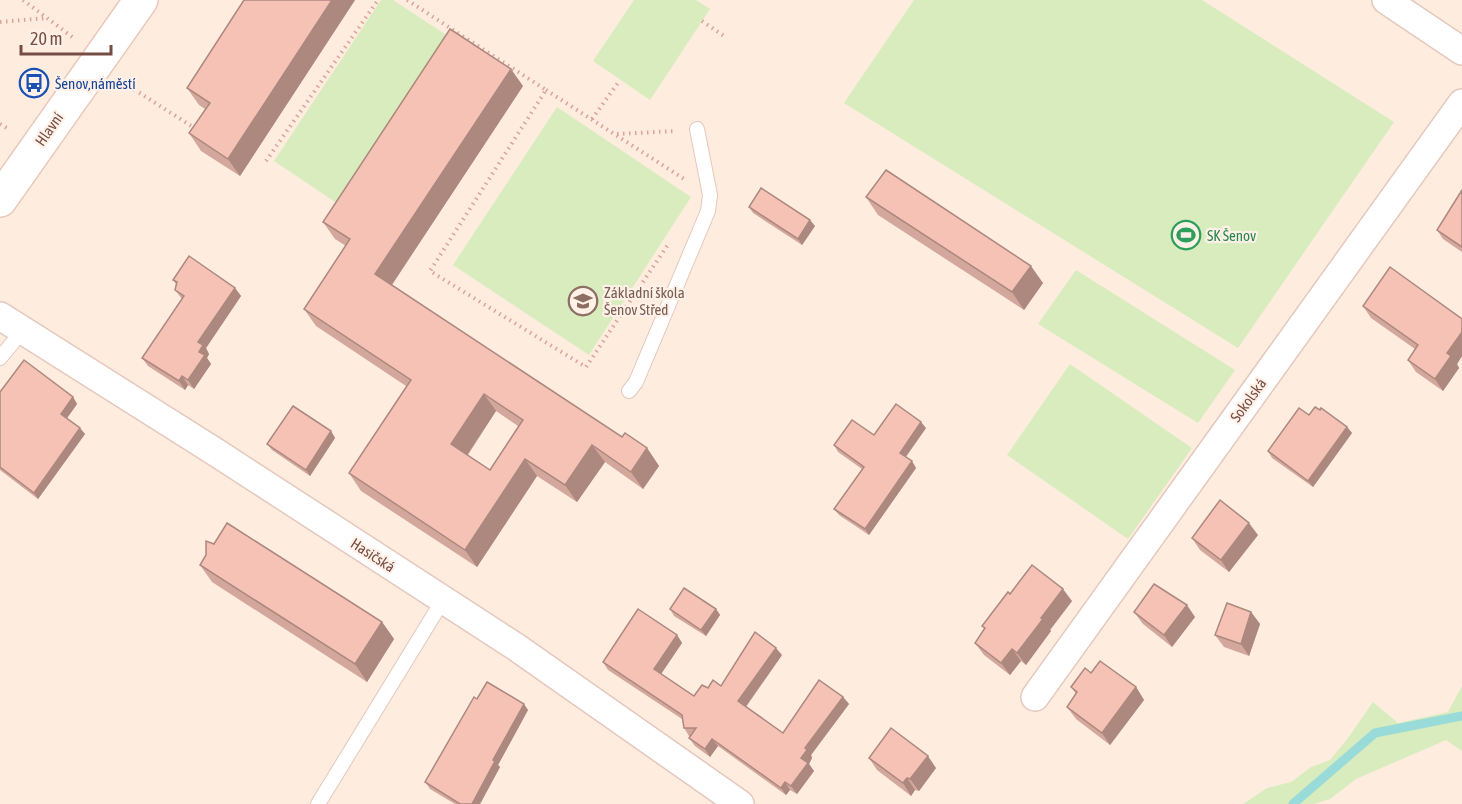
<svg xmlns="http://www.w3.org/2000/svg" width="1462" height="804" viewBox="0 0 1462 804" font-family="'Asap Condensed',sans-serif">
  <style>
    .green { fill: #d9ecbd }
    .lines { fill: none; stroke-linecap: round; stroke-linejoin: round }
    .stream { stroke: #98dbd8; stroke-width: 9 }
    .lane-casing { stroke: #e4c8bd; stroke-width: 16 }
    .street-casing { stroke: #e4c8bd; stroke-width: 30 }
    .secondary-casing { stroke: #eac7ba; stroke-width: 36 }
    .path { stroke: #daa598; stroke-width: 4; stroke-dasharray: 1.5 4.5; stroke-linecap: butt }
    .lane { stroke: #fff; stroke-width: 14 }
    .street { stroke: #fff; stroke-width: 27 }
    .secondary { stroke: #fff; stroke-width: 33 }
    .wall { fill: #d3a79c; fill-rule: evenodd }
    .shaded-wall { fill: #ac887f }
    .building { fill: #f5c2b5; stroke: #ac887f; stroke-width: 1.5; fill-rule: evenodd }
    .labels { text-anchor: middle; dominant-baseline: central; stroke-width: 4.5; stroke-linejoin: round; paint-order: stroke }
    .transit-label { font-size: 15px; fill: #164399; stroke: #fff1e7; text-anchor: start }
    .street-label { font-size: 15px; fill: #764d45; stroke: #fff1e7 }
    .leisure-label { font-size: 15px; fill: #27864d; stroke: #fff1e7; text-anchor: start }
    .education-label { font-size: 15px; fill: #785e54; stroke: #fff1e7; text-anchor: start }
  </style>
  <rect width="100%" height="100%" fill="#feecdf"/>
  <g class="green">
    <path d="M 381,0 L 393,0 L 457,42 L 347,210 L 274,161 Z"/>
    <path d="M 634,0 L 696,0 L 710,9 L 650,100 L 593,61 Z"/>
    <path d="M 914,0 L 1202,0 L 1394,122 L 1238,348 L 844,103 Z"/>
    <path d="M 557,107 L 691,197 L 589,355 L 453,265 Z"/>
    <path d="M 1076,270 L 1235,370 L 1198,423 L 1038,324 Z"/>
    <path d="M 1070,364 L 1192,448 L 1128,539 L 1007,455 Z"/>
    <path d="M 1462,686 L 1462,751 L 1446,740 L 1356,779 L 1330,799 L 1314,804 L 1243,804 L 1267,788 L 1291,782 L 1311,767 L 1330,760 L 1348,738 L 1373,702 L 1398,723 L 1448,712 Z"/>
  </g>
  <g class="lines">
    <path class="stream" d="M 1293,804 L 1375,733 L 1462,716"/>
    <g class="lane-casing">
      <g id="lane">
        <path d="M 0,358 L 23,330"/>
        <path d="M 629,391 L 636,382 L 708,211 L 710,195 L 697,129"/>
        <path d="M 318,804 L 443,600"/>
      </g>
    </g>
    <g class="street-casing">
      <g id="street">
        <path d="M 1386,0 L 1462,51"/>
        <path d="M 0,316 L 217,453 L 516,647 L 740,804"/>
        <path d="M 1035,697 L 1462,103"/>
      </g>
    </g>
    <g class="secondary-casing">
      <path id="secondary" d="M 0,200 L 141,0"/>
    </g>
    <g class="path">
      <path d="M 23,0 L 75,39"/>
      <path d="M 407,0 L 546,90 L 430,271 L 586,367 L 669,243"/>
      <path d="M 702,21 L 724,36"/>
      <path d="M 0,22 L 47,18"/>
      <path d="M 124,83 L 196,129"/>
      <path d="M 546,90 L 684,179"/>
      <path d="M 592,119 L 620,80"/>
      <path d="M 0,124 L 10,130"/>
      <path d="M 617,134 L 676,131"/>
      <path d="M 266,161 L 378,0"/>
    </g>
    <use href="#lane" class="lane"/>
    <use href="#street" class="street"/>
    <use href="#secondary" class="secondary"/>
  </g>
  <g class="wall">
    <path d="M 244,0 L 355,0 L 240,176 L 201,151 L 189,133 L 205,109 L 199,105 L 187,88 Z"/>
    <path d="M 523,86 L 392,285 L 622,437 L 647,448 L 659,466 L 643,489 L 605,462 L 577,502 L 537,476 L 477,567 L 361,491 L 349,473 L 406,386 L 316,326 L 304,309 L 346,246 L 335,239 L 323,222 ZM 496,411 L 518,426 L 490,470 L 468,455 Z"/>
    <path d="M 1462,190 L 1462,252 L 1443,239 L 1437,230 Z"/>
    <path d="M 866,197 L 1043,283 L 1024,310 L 878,215 Z"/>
    <path d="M 749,207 L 815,226 L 802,245 L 753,213 Z"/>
    <path d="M 173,280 L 235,288 L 241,296 L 206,348 L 209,354 L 207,358 L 211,364 L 194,389 L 188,385 L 185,390 L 148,366 L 142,358 L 182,299 L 175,290 L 176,284 Z"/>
    <path d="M 1363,306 L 1462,319 L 1462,356 L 1457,364 L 1459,368 L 1443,391 L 1416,372 L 1408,360 L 1415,349 L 1371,318 Z"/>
    <path d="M 0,392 L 73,397 L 77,404 L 67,418 L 85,434 L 38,499 L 0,470 Z"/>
    <path d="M 1309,415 L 1347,427 L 1352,433 L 1313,487 L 1272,458 L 1268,451 Z"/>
    <path d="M 926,428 L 906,457 L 916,468 L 869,535 L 839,515 L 834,509 L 862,469 L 838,452 L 834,445 L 874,435 Z"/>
    <path d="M 331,431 L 335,438 L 310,476 L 272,450 L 267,444 Z"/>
    <path d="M 1258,535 L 1229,572 L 1200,550 L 1192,538 Z"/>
    <path d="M 200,565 L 382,622 L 394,639 L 367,682 L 212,582 Z"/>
    <path d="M 1010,594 L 1072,601 L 1050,630 L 1051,631 L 1026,665 L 1021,661 L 1010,675 L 984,655 L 975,643 L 985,630 L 982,626 Z"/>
    <path d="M 670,609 L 716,609 L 720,615 L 706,636 L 674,616 Z"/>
    <path d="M 1134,612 L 1195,617 L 1172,647 L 1143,624 Z"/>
    <path d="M 1251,612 L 1260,624 L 1249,656 L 1224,647 L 1215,635 Z"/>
    <path d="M 677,635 L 682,643 L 661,674 L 694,696 L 708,688 L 721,686 L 782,655 L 746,707 L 783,733 L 843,697 L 849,704 L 811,755 L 812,758 L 809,764 L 814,771 L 797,794 L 790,790 L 786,795 L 718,746 L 710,757 L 695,746 L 689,738 L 691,736 L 689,736 L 684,728 L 682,719 L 608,670 L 603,662 Z"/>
    <path d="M 1071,687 L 1136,687 L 1144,700 L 1110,745 L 1076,719 L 1067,707 L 1076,694 Z"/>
    <path d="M 477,699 L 528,710 L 498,765 L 500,767 L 480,804 L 455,804 L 430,789 L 425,782 Z"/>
    <path d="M 869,758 L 936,768 L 919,791 L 915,790 L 911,796 L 877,770 Z"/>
  </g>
  <g class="shaded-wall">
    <path d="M 332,0 L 355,0 L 240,176 L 228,159 Z"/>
    <path d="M 511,69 L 523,86 L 387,292 L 375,274 Z"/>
    <path d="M 810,220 L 815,226 L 802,245 L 798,239 Z"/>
    <path d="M 1031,266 L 1043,283 L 1024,310 L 1012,292 Z"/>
    <path d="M 235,288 L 241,296 L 206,348 L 209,354 L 207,358 L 211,364 L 194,389 L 188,380 L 199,352 L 198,342 Z"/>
    <path d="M 1462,332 L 1462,356 L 1457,364 L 1459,368 L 1443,391 L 1435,379 L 1447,353 Z"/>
    <path d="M 182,376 L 188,385 L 185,390 L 179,381 Z"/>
    <path d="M 484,394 L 496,411 L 463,461 L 451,444 Z"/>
    <path d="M 73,397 L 77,404 L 65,421 L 61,414 Z"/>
    <path d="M 921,422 L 926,428 L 904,459 L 900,453 Z"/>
    <path d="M 1347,427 L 1352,433 L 1313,487 L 1308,481 Z"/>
    <path d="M 80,428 L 85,434 L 38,499 L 34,493 Z"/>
    <path d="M 331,431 L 335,438 L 310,476 L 306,470 Z"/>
    <path d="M 592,445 L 605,462 L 577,502 L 565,485 Z"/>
    <path d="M 647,448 L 659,466 L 643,489 L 631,472 Z"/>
    <path d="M 525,459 L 537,476 L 477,567 L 465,550 Z"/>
    <path d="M 912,461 L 916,468 L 869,535 L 865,529 Z"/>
    <path d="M 1249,523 L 1258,535 L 1229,572 L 1221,560 Z"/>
    <path d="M 1063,589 L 1072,601 L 1050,630 L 1051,631 L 1026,665 L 1017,653 L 1041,618 Z"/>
    <path d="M 1187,605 L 1195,617 L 1172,647 L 1164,635 Z"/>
    <path d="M 716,609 L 720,615 L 706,636 L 701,630 Z"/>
    <path d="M 1251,612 L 1260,624 L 1249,656 L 1241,644 Z"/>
    <path d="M 382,622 L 394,639 L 367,682 L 355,664 Z"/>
    <path d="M 677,635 L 682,643 L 659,677 L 654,669 Z"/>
    <path d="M 776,648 L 782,655 L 744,709 L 738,701 Z"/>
    <path d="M 1012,649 L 1021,661 L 1010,675 L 1001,663 Z"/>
    <path d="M 1136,687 L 1144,700 L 1110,745 L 1102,733 Z"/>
    <path d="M 843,697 L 849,704 L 811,755 L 812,758 L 809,764 L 814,771 L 797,794 L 791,786 L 805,748 Z"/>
    <path d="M 524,704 L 528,710 L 498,765 L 500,767 L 480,804 L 472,804 L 493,760 Z"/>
    <path d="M 712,739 L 718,746 L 710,757 L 705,749 Z"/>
    <path d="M 928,756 L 936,768 L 919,791 L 910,779 Z"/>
    <path d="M 907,778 L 915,790 L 911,796 L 903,783 Z"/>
    <path d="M 785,782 L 790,790 L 786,795 L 781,788 Z"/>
  </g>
  <g class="building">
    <path d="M 244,0 L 332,0 L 228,159 L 189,133 L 210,103 L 187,88 Z"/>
    <path d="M 450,29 L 511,69 L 375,274 L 622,437 L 625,433 L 647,448 L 631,472 L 592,445 L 565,485 L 525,459 L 465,550 L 349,473 L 411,380 L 304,309 L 350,239 L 323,222 ZM 484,394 L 523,420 L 490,470 L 451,444 Z"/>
    <path d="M 886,170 L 1031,266 L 1012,292 L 866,197 Z"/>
    <path d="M 761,188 L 810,220 L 798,239 L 749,207 Z"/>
    <path d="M 1462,190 L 1462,247 L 1437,230 Z"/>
    <path d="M 189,256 L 235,288 L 198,342 L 203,345 L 199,352 L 205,355 L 188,380 L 182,376 L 179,381 L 142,358 L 184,296 L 175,290 L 177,282 L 173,280 Z"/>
    <path d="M 1390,267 L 1462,319 L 1462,332 L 1447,353 L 1451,356 L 1435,379 L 1408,360 L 1418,345 L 1363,306 Z"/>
    <path d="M 24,360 L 73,397 L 61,414 L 80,428 L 34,493 L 0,467 L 0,392 Z"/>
    <path d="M 896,404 L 921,422 L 900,453 L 912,461 L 865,529 L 834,509 L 864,467 L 834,445 L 852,420 L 874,435 Z"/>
    <path d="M 293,406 L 331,431 L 306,470 L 267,444 Z"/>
    <path d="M 1315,407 L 1320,410 L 1321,408 L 1347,427 L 1308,481 L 1268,451 L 1299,408 L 1309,415 Z"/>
    <path d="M 1220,500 L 1249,523 L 1221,560 L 1192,538 Z"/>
    <path d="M 227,523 L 382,622 L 355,664 L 200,565 L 206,555 L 206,541 L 214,544 Z"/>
    <path d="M 1032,565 L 1063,589 L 1041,618 L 1043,619 L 1017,653 L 1012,649 L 1001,663 L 975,643 L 985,628 L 982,626 L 1008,592 L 1010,594 Z"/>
    <path d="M 1154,584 L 1187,605 L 1164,635 L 1134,612 Z"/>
    <path d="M 684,588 L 716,609 L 701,630 L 670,609 Z"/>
    <path d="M 1227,603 L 1251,612 L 1241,644 L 1215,635 Z"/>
    <path d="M 638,609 L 677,635 L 654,669 L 694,696 L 702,685 L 708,688 L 713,680 L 721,686 L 755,632 L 776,648 L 738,701 L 783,733 L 819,680 L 843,697 L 805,748 L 807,750 L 801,758 L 808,763 L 791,786 L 785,782 L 781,788 L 712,739 L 705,749 L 689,738 L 696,728 L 684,728 L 682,715 L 603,662 Z"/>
    <path d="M 1100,661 L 1136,687 L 1102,733 L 1067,707 L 1077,692 L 1071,687 L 1085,668 L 1091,673 Z"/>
    <path d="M 487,682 L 524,704 L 493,760 L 495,761 L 472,804 L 460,804 L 425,782 L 474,697 L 477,699 Z"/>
    <path d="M 891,728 L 928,756 L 910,779 L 907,778 L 903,783 L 869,758 Z"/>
  </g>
  <defs>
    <g id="bus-ring" transform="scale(1.5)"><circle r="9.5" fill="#fff1e7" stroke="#1a4fb4" stroke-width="1.5"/><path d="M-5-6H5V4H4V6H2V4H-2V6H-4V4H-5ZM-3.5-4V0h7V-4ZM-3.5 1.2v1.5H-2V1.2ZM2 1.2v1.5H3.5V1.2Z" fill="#1a4fb4"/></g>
    <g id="stadium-ring" transform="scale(1.5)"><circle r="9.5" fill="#fff1e7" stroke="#2e9e5b" stroke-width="1.5"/><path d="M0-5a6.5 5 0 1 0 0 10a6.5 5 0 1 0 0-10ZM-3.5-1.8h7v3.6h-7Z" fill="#2e9e5b"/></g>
    <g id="school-ring" transform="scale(1.5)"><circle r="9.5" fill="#fff1e7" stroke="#8d6e63" stroke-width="1.5"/><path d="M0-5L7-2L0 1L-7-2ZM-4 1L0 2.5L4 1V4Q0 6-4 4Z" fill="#8d6e63"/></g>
  </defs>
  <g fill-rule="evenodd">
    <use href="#bus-ring" x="34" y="83"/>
    <use href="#stadium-ring" x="1186" y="235"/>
    <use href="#school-ring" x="583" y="301"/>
  </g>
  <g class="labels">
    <g class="transit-label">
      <text x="55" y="83">Šenov,náměstí</text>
    </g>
    <g class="street-label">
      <text transform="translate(49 129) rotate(-55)">Hlavní</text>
      <text transform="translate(1248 400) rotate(-54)">Sokolská</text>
      <text transform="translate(373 555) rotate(33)">Hasičská</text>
    </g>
    <g class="leisure-label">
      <text x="1207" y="235">SK Šenov</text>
    </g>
    <g class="education-label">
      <text x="604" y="292">Základní škola<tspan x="604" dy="17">Šenov Střed</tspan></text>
    </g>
  </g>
  <path d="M21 45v9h90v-9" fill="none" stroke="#764d45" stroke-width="3"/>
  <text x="30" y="45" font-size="18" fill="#764d45" stroke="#fff1e7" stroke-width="4.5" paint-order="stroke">20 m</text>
</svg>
